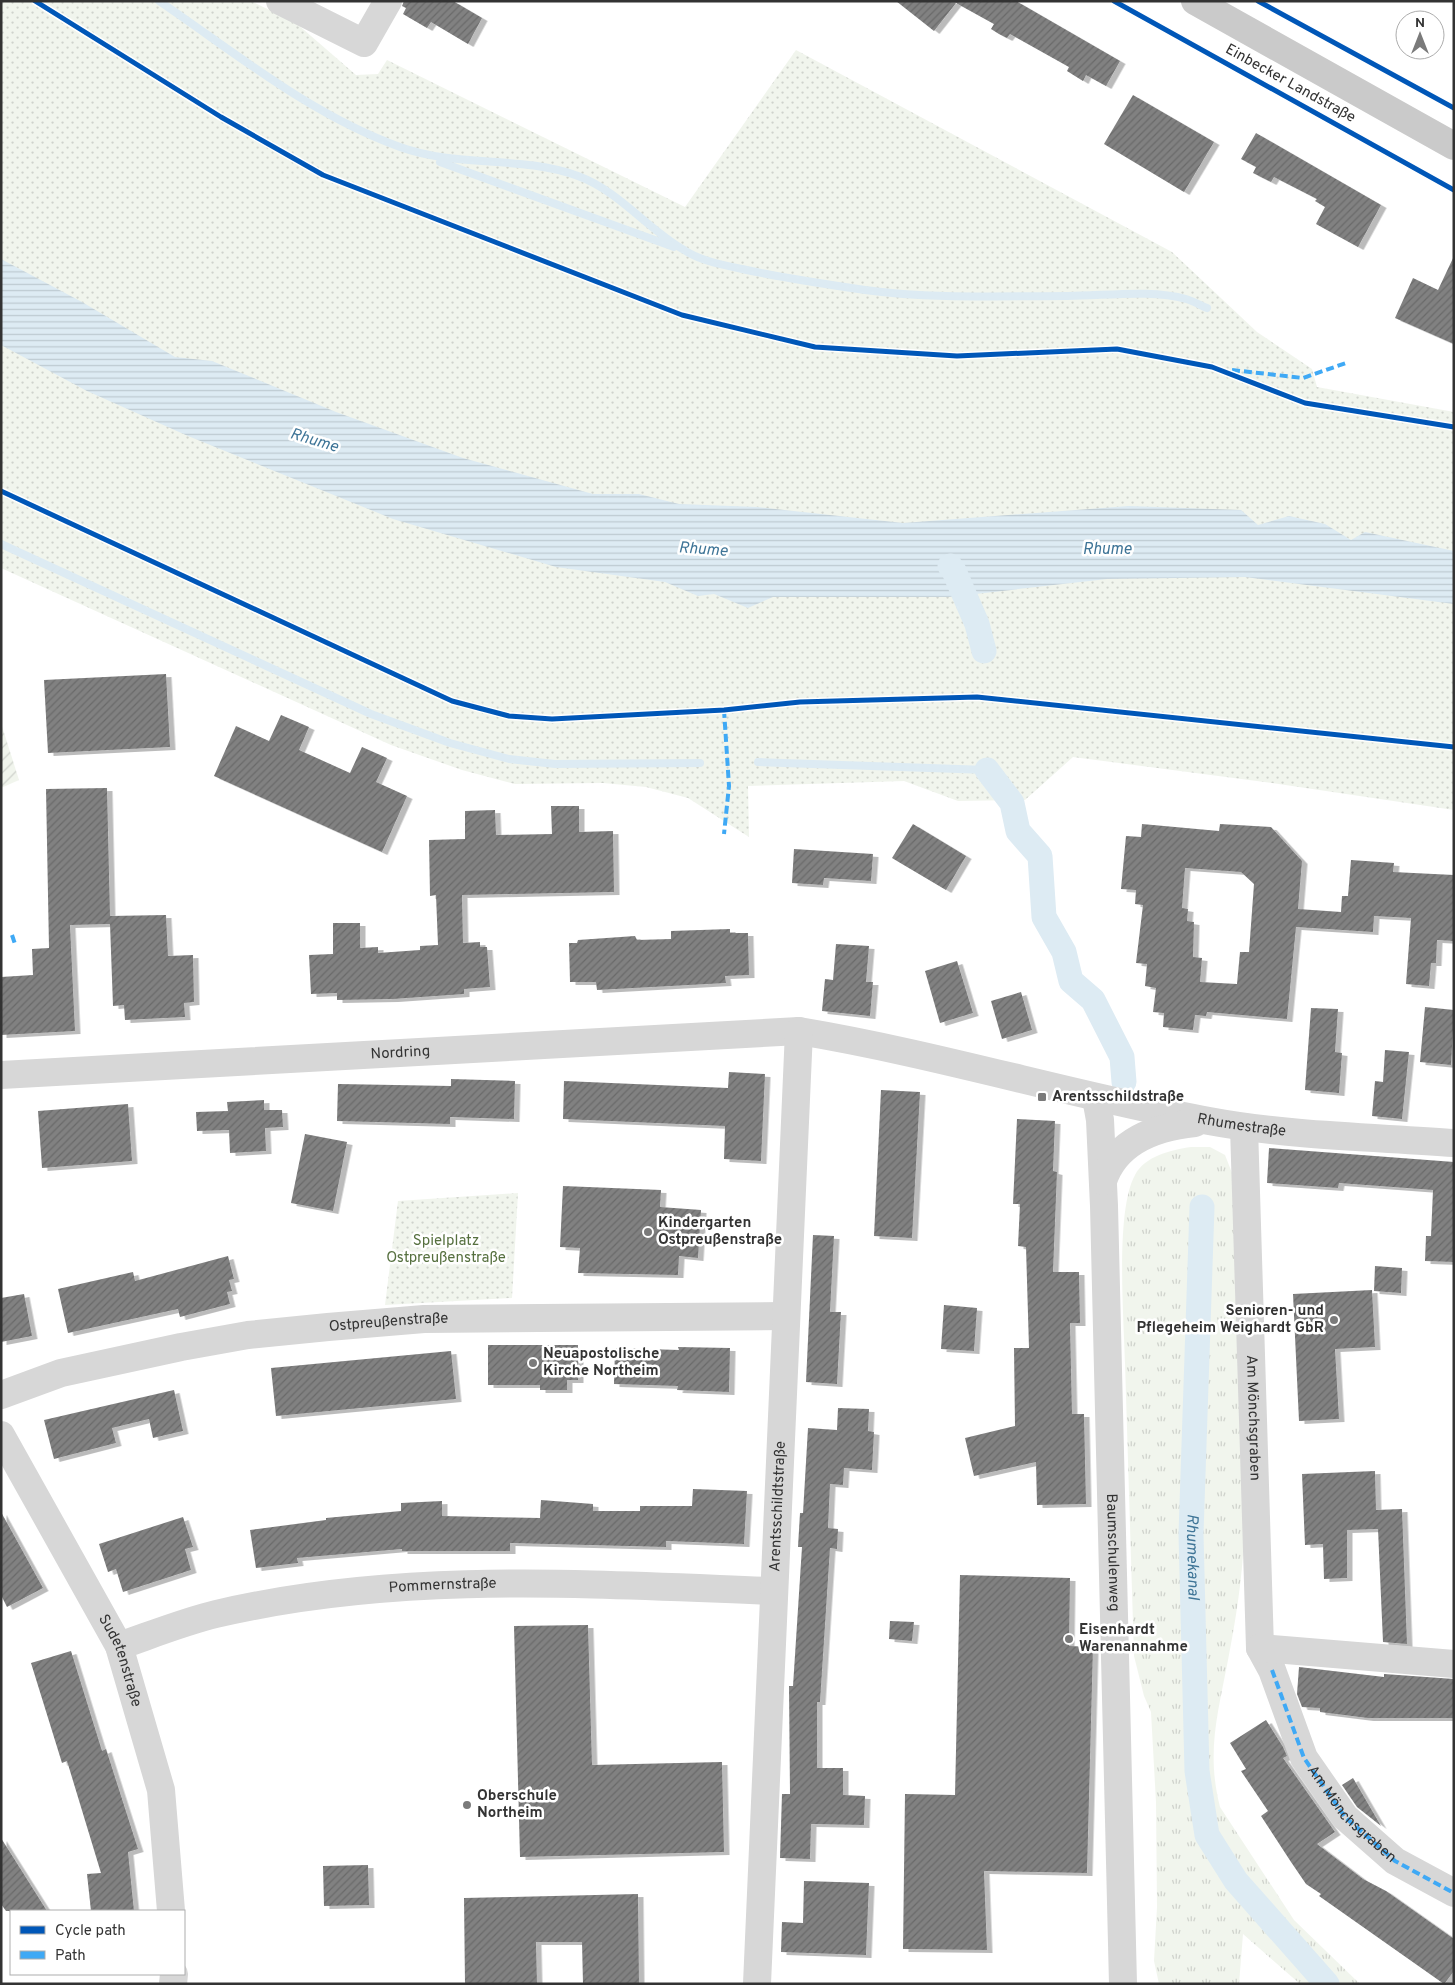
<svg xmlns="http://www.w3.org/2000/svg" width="1455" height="1985" viewBox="0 0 1455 1985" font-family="Overpass,sans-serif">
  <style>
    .grass { fill: url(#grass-tufts) }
    .park { fill: url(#park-dots) }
    .garden { fill: url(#garden-furrows) }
    .water { fill: url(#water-rules) }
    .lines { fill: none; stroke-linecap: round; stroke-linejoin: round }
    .stream { stroke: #ddebf3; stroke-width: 8 }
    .canal { stroke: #ddebf3; stroke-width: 25 }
    .building { fill: url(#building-hatch); fill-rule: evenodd; filter: url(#shadow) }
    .minor { stroke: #d7d7d7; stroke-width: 28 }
    .major { stroke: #cacaca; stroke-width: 28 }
    .quiet { stroke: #3fa9f5; stroke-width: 4; stroke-dasharray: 8 4; stroke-linecap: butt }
    .cycleway-casing { stroke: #fff; stroke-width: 8 }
    .cycleway { stroke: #0057b8; stroke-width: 5 }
    .poi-dot { fill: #7a7a7a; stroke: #fff; stroke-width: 2 }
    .labels { text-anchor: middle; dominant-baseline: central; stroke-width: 5; stroke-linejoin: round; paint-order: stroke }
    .street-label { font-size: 15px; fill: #333; stroke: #fff }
    .poi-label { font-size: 15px; font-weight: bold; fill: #333; stroke: #fff; text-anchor: start }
    .park-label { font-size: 15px; fill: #56703f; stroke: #fff }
    .water-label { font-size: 16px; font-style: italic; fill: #3f7597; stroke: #fff }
  </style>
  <defs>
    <pattern id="grass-tufts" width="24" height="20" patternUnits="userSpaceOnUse" patternTransform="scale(1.25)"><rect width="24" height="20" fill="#f1f5ed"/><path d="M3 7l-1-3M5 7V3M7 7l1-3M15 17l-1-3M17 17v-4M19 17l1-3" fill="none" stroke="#cfd2cc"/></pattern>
    <pattern id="park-dots" width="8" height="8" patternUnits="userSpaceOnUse" patternTransform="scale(1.25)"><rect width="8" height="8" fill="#f1f5ed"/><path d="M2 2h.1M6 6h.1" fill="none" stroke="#cfd2cc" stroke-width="1.8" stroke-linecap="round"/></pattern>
    <pattern id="garden-furrows" width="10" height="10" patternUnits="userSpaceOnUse" patternTransform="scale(1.25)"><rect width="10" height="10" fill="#f1f5ed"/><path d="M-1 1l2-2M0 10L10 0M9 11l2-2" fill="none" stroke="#cfd2cc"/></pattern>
    <pattern id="water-rules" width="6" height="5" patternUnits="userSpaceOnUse" patternTransform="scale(1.25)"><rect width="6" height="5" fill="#ddebf3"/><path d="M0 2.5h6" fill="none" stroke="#becad1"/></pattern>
    <pattern id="building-hatch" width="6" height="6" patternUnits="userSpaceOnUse" patternTransform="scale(1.25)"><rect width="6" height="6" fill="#818181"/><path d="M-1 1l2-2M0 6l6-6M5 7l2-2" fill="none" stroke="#6a6a6a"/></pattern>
    <filter id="shadow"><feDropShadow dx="5.5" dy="3" stdDeviation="0" flood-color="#0004"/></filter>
  </defs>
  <rect width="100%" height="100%" fill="#fff"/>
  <path class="grass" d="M 1191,1147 L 1210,1147 L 1225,1155 L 1234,1178 L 1244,1539 C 1242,1580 1236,1619 1228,1660 C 1218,1713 1206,1752 1220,1807 L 1294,1920 L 1360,1984 L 1300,1984 L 1243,1934 L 1239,1984 L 1159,1984 L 1154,1961 L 1157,1907 L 1156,1802 L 1151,1712 L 1144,1696 L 1134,1656 C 1131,1558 1128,1461 1125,1363 C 1124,1319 1115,1211 1135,1175 C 1145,1156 1171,1150 1191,1147 Z"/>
  <g class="park">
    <path d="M 1,1 L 251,1 L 296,23 L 356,75 L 378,74 L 387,60 L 685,207 L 796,50 L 1172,252 L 1257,332 L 1312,369 L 1317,387 L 1454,412 L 1454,810 L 1272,783 L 1073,757 L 1025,800 L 958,801 L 904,781 L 748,786 L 749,837 L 688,798 L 646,787 L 603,783 L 515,784 L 462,770 L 391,745 L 1,568 Z"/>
    <path d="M 518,1193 L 512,1298 L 385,1305 L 398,1201 Z"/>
  </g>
  <path class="garden" d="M 1,723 L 19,780 L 1,788 Z"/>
  <path class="water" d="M 1,259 L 82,302 L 175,357 L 212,361 L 336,412 L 463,458 L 593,494 L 639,494 L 679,504 L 757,507 L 903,523 L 1129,506 L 1241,510 L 1258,525 L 1289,516 L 1325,524 L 1351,540 L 1365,532 L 1454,551 L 1454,604 L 1245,577 L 1107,579 L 949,597 L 773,597 L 748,608 L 714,594 L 698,596 L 665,582 L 556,567 L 393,519 L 188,436 L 87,391 L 1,345 Z"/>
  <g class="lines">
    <g class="stream">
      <path d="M 159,1 C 237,54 311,115 400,147 C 458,168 520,155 578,176 C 619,191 646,228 684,250 C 701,261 723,265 742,269 C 783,278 824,284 865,290 C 931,299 1001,296 1068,296 C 1104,296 1152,289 1186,299 C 1193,301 1200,305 1207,308"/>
      <path d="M 440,162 L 674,247"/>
      <path d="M 1,544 L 371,714 L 450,743 L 509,759 L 555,764 L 700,763"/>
      <path d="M 758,762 L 987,770"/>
    </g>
    <g class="canal">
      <path d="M 950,566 L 954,571 L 977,624 L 984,651"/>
      <path d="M 987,770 L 1012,803 L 1018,831 L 1040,856 L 1044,917 L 1064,952 L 1071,981 L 1093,1000 L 1122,1057 L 1124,1082"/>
      <path id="s1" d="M 1202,1207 L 1191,1534 L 1197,1771 L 1207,1835 L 1236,1881 L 1327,1984"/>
    </g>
  </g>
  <g class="building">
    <path d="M 404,1 L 453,1 L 482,18 L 468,44 L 431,22 L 427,28 L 403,14 L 406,8 L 402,6 Z"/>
    <path d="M 896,1 L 1016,1 L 1120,61 L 1106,86 L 1086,75 L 1083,81 L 1067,71 L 1069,67 L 1010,34 L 1007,38 L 999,34 L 991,29 L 994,24 L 956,3 L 934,31 Z"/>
    <path d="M 1133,95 L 1214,142 L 1184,192 L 1104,144 Z"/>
    <path d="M 1256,133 L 1381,205 L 1358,247 L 1316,224 L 1325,207 L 1315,201 L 1317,199 L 1274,177 L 1271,182 L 1253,173 L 1256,167 L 1241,159 Z"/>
    <path d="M 1454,256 L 1454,344 L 1395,318 L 1413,278 L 1438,290 Z"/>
    <path d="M 166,674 L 170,747 L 48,753 L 44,680 Z"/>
    <path d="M 281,715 L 309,727 L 299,750 L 350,773 L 362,747 L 387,758 L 376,782 L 407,796 L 382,852 L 214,776 L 236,726 L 269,741 Z"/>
    <path d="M 107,788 L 110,916 L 166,915 L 168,956 L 193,955 L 194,1002 L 184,1003 L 185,1017 L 125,1020 L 124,1005 L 113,1006 L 110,924 L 70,925 L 75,1031 L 1,1035 L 1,977 L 33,975 L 32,949 L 49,948 L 46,789 Z"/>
    <path d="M 551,806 L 579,806 L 579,832 L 613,831 L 614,892 L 462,895 L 463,943 L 480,942 L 480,947 L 487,947 L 490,987 L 464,989 L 464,994 L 393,999 L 337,1000 L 337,993 L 311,994 L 309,955 L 333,954 L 333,923 L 360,923 L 360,948 L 378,947 L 378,953 L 420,950 L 420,946 L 438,945 L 436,895 L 430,896 L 429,840 L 465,839 L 465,811 L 495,810 L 496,835 L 552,834 Z"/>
    <path d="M 913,824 L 966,856 L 946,890 L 892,858 Z"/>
    <path d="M 1142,824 L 1219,831 L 1220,824 L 1271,827 L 1302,861 L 1298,909 L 1341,912 L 1342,896 L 1348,896 L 1351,860 L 1394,863 L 1393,872 L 1454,875 L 1454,941 L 1437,940 L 1436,963 L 1431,963 L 1429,986 L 1406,984 L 1411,918 L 1374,916 L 1373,932 L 1296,927 L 1287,1019 L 1207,1012 L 1206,1016 L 1195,1015 L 1193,1030 L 1163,1027 L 1164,1013 L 1153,1012 L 1156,988 L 1145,986 L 1147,964 L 1136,963 L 1143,905 L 1135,904 L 1136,890 L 1121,889 L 1126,836 L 1141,837 ZM 1185,868 L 1241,872 L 1254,884 L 1249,952 L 1240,952 L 1237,984 L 1200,982 L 1202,958 L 1193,957 L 1194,922 L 1187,921 L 1188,909 L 1182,908 Z"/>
    <path d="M 794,849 L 873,854 L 871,881 L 824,878 L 823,885 L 792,883 Z"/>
    <path d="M 730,929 L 730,933 L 748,933 L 749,975 L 725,976 L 726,983 L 597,990 L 596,982 L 570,982 L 569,943 L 577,943 L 578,940 L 635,936 L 637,940 L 671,939 L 671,931 Z"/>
    <path d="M 836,944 L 869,946 L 866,982 L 873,982 L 870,1016 L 822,1011 L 825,979 L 833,980 Z"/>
    <path d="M 957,961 L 973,1013 L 940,1023 L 925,971 Z"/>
    <path d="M 1021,992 L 1032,1030 L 1002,1039 L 991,1001 Z"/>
    <path d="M 1425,1007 L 1454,1010 L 1451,1065 L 1420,1062 Z"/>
    <path d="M 1311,1008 L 1338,1009 L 1335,1052 L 1342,1053 L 1339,1093 L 1305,1090 Z"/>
    <path d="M 1385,1050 L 1409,1052 L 1402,1119 L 1372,1116 L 1375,1081 L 1383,1082 Z"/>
    <path d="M 729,1072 L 765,1074 L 761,1161 L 724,1159 L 725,1126 L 563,1119 L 564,1081 L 728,1088 Z"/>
    <path d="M 451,1079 L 515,1081 L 514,1119 L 450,1117 L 450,1124 L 337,1121 L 338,1084 L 451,1086 Z"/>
    <path d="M 881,1090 L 920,1092 L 912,1238 L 874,1236 Z"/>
    <path d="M 264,1100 L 264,1110 L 282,1110 L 283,1127 L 265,1128 L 266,1151 L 230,1153 L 229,1130 L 197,1131 L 196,1112 L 228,1111 L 227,1102 Z"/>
    <path d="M 128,1104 L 132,1161 L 42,1168 L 38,1111 Z"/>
    <path d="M 1017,1119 L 1055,1121 L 1053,1171 L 1057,1172 L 1053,1272 L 1079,1272 L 1080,1323 L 1070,1323 L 1072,1414 L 1084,1414 L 1086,1504 L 1037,1505 L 1036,1462 L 974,1476 L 965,1438 L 1015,1426 L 1014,1348 L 1029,1348 L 1026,1247 L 1018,1246 L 1020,1204 L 1013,1204 Z"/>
    <path d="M 305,1134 L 347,1142 L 333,1211 L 291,1203 Z"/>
    <path d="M 1269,1148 L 1454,1162 L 1454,1262 L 1425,1261 L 1426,1236 L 1431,1236 L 1433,1190 L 1339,1183 L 1338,1188 L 1267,1183 Z"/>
    <path d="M 563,1186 L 661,1190 L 660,1207 L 701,1210 L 698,1258 L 679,1256 L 678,1275 L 578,1273 L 580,1248 L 560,1247 Z"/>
    <path d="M 813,1235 L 834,1236 L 830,1312 L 841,1312 L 837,1384 L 806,1382 Z"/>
    <path d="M 228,1256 L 234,1279 L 229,1280 L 232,1291 L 227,1292 L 230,1304 L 180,1317 L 178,1309 L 68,1333 L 58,1289 L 133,1272 L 135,1281 Z"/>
    <path d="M 1375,1266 L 1402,1268 L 1401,1293 L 1374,1291 Z"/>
    <path d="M 1372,1290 L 1375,1347 L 1335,1349 L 1339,1419 L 1299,1421 L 1293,1294 Z"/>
    <path d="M 24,1294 L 32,1336 L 1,1342 L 1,1298 Z"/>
    <path d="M 944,1305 L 977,1308 L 974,1351 L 941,1349 Z"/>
    <path d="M 488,1345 L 578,1345 L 578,1380 L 567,1380 L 567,1390 L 540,1390 L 540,1385 L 488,1385 Z"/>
    <path d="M 678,1347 L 730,1348 L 729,1392 L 677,1390 L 678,1386 L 614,1384 L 615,1348 L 679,1350 Z"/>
    <path d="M 451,1351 L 456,1399 L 276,1416 L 271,1368 Z"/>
    <path d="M 174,1390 L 183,1431 L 153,1438 L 149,1419 L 112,1428 L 116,1443 L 54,1459 L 44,1420 Z"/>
    <path d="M 838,1408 L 869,1409 L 868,1431 L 874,1432 L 872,1470 L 844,1468 L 843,1485 L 830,1484 L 828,1528 L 838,1529 L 837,1549 L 830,1548 L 820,1702 L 817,1702 L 817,1768 L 843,1768 L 843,1795 L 865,1796 L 864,1825 L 811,1824 L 810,1859 L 780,1858 L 782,1794 L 790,1794 L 789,1686 L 793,1686 L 802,1547 L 798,1547 L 800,1513 L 803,1513 L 808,1428 L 837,1430 Z"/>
    <path d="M 1375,1471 L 1376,1510 L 1402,1509 L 1407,1644 L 1383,1642 L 1378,1529 L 1347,1530 L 1347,1578 L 1324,1579 L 1323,1544 L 1305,1545 L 1302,1474 Z"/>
    <path d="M 693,1489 L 747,1491 L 744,1544 L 666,1541 L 666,1547 L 510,1543 L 510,1551 L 402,1551 L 402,1549 L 297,1558 L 298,1563 L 256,1568 L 250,1530 L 326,1520 L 326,1518 L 401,1511 L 401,1503 L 442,1501 L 442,1516 L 540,1518 L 541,1500 L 593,1504 L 593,1511 L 640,1511 L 640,1506 L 692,1506 Z"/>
    <path d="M 1,1512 L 43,1588 L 7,1607 L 1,1595 Z"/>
    <path d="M 183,1517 L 193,1547 L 185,1549 L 191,1570 L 123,1592 L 116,1569 L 108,1572 L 99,1544 Z"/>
    <path d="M 960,1575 L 1070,1578 L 1069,1646 L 1093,1647 L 1087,1873 L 984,1871 L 987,1950 L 903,1949 L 905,1794 L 955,1795 Z"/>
    <path d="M 890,1621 L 914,1622 L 912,1641 L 889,1639 Z"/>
    <path d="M 588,1625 L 592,1765 L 722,1762 L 724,1852 L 520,1857 L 514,1626 Z"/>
    <path d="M 71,1651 L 102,1751 L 106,1749 L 138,1849 L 128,1852 L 134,1911 L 91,1911 L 87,1874 L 101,1873 L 67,1761 L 62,1763 L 31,1663 Z"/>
    <path d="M 1299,1667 L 1384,1677 L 1384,1674 L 1454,1679 L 1454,1718 L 1368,1718 L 1320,1712 L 1320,1708 L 1302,1707 L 1297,1694 Z"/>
    <path d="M 1266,1720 L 1283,1747 L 1287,1756 L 1283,1758 L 1335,1832 L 1317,1844 L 1363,1879 L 1386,1891 L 1454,1939 L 1454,1971 L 1444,1984 L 1319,1896 L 1321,1894 L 1306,1884 L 1291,1862 L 1261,1816 L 1268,1811 L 1241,1771 L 1246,1769 L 1230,1743 Z"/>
    <path d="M 1353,1778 L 1381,1826 L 1357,1807 L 1342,1785 Z"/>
    <path d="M 1,1838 L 47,1911 L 6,1911 L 1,1904 Z"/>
    <path d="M 368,1865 L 369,1905 L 324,1906 L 323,1866 Z"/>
    <path d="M 804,1881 L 869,1883 L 866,1955 L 781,1952 L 782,1922 L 803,1923 Z"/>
    <path d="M 638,1894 L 639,1984 L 583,1984 L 582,1942 L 536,1942 L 537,1984 L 465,1984 L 464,1898 Z"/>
  </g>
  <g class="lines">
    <g class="minor">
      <path d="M 280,1 L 364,43 L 388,1"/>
      <path id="s2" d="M 1,1075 L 799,1031 C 937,1054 1071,1095 1209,1121 C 1289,1136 1373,1137 1454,1143"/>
      <path id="s3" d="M 1096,1098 L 1100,1120 L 1104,1206 L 1123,1984"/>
      <path id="s4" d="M 1244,1127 L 1260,1648 L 1272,1670 L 1304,1758 L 1345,1817 L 1395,1861 L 1454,1893"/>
      <path d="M 1103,1181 C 1116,1141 1156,1127 1195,1123"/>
      <path id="s5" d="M 1,1395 L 61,1373 L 181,1347 L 248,1335 L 328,1327 L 424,1319 L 785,1316"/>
      <path id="s6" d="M 1,1435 L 119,1646 L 161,1790 L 171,1911"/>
      <path id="s7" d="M 119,1646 C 151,1635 183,1622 216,1614 C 399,1571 587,1584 773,1591"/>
      <path d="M 1260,1648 L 1454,1664"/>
      <path d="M 173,1984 L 174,1974"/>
      <path id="s8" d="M 757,1984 L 799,1031"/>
    </g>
    <path class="major" d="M 1195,1 L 1454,146"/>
    <g class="quiet">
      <path d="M 1232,370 L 1303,378 L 1346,363"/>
      <path d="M 724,710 L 729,786 L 724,834"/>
      <path d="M 12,935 L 15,944"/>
      <path d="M 1272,1670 L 1304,1758 L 1345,1817 L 1395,1861 L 1454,1893"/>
    </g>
    <g class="cycleway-casing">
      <g id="cycleway">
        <path d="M 35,1 L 221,117 L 323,175 L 682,315 L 815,347 L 957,356 L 1117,349 L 1212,367 L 1305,403 L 1454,427"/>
        <path d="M 1114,1 L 1454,190"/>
        <path d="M 1258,1 L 1454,108"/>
        <path d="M 1,491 L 452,701 L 509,716 L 552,719 L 724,710 L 800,702 L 977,697 L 1454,747"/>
      </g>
    </g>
    <use href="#cycleway" class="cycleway"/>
  </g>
  <g class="poi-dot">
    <rect x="1037" y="1092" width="10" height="10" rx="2.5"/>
    <circle cx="648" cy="1232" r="5"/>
    <circle cx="1334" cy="1320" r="5"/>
    <circle cx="533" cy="1363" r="5"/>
    <circle cx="1069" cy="1639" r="5"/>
    <circle cx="467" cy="1805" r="5"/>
  </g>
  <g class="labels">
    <g class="street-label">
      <text transform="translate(1290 84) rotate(29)">Einbecker Landstraße</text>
      <text stroke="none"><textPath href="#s2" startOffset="400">Nordring</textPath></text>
      <text stroke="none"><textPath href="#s2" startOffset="1252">Rhumestraße</textPath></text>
      <text stroke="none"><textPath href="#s5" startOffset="396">Ostpreußenstraße</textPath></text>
      <text stroke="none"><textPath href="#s4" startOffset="291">Am Mönchsgraben</textPath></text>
      <text stroke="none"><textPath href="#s8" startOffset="478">Arentsschildtstraße</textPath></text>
      <text stroke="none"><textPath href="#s3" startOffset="455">Baumschulenweg</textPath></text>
      <text stroke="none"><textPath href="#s7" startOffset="331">Pommernstraße</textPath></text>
      <text stroke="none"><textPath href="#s6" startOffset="256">Sudetenstraße</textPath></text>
      <text stroke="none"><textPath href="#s4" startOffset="714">Am Mönchsgraben</textPath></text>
    </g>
    <g class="poi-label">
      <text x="1052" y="1097">Arentsschildstraße</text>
      <text x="658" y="1223">Kindergarten<tspan x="658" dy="17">Ostpreußenstraße</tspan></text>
      <text x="1324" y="1311" text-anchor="end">Senioren- und<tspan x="1324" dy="17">Pflegeheim Weighardt GbR</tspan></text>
      <text x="543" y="1354">Neuapostolische<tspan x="543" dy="17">Kirche Northeim</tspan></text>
      <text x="1079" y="1630">Eisenhardt<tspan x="1079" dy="17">Warenannahme</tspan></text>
      <text x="477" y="1796">Oberschule<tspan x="477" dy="17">Northeim</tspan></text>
    </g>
    <g class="park-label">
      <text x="446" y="1241">Spielplatz<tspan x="446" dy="17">Ostpreußenstraße</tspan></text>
    </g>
    <g class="water-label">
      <text transform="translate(314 441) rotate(17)">Rhume</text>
      <text transform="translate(703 550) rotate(4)">Rhume</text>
      <text x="1107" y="550">Rhume</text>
      <text stroke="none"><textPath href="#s1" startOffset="350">Rhumekanal</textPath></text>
    </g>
  </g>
  <rect width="1455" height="1985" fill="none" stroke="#333333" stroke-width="5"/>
  <rect x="10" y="1910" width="175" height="65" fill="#ffffff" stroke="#adadad"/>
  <rect x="20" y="1926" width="25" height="8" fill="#0057b8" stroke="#adadad"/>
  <text x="55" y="1935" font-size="15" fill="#333333">Cycle path</text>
  <rect x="20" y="1951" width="25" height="8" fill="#3fa9f5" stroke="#adadad"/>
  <text x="55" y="1960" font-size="15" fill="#333333">Path</text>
  <g transform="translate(1420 35)"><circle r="24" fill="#ffffff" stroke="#adadad"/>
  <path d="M0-4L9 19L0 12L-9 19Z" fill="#7a7a7a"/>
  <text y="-8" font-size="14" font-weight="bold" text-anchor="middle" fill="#333333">N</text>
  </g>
</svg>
